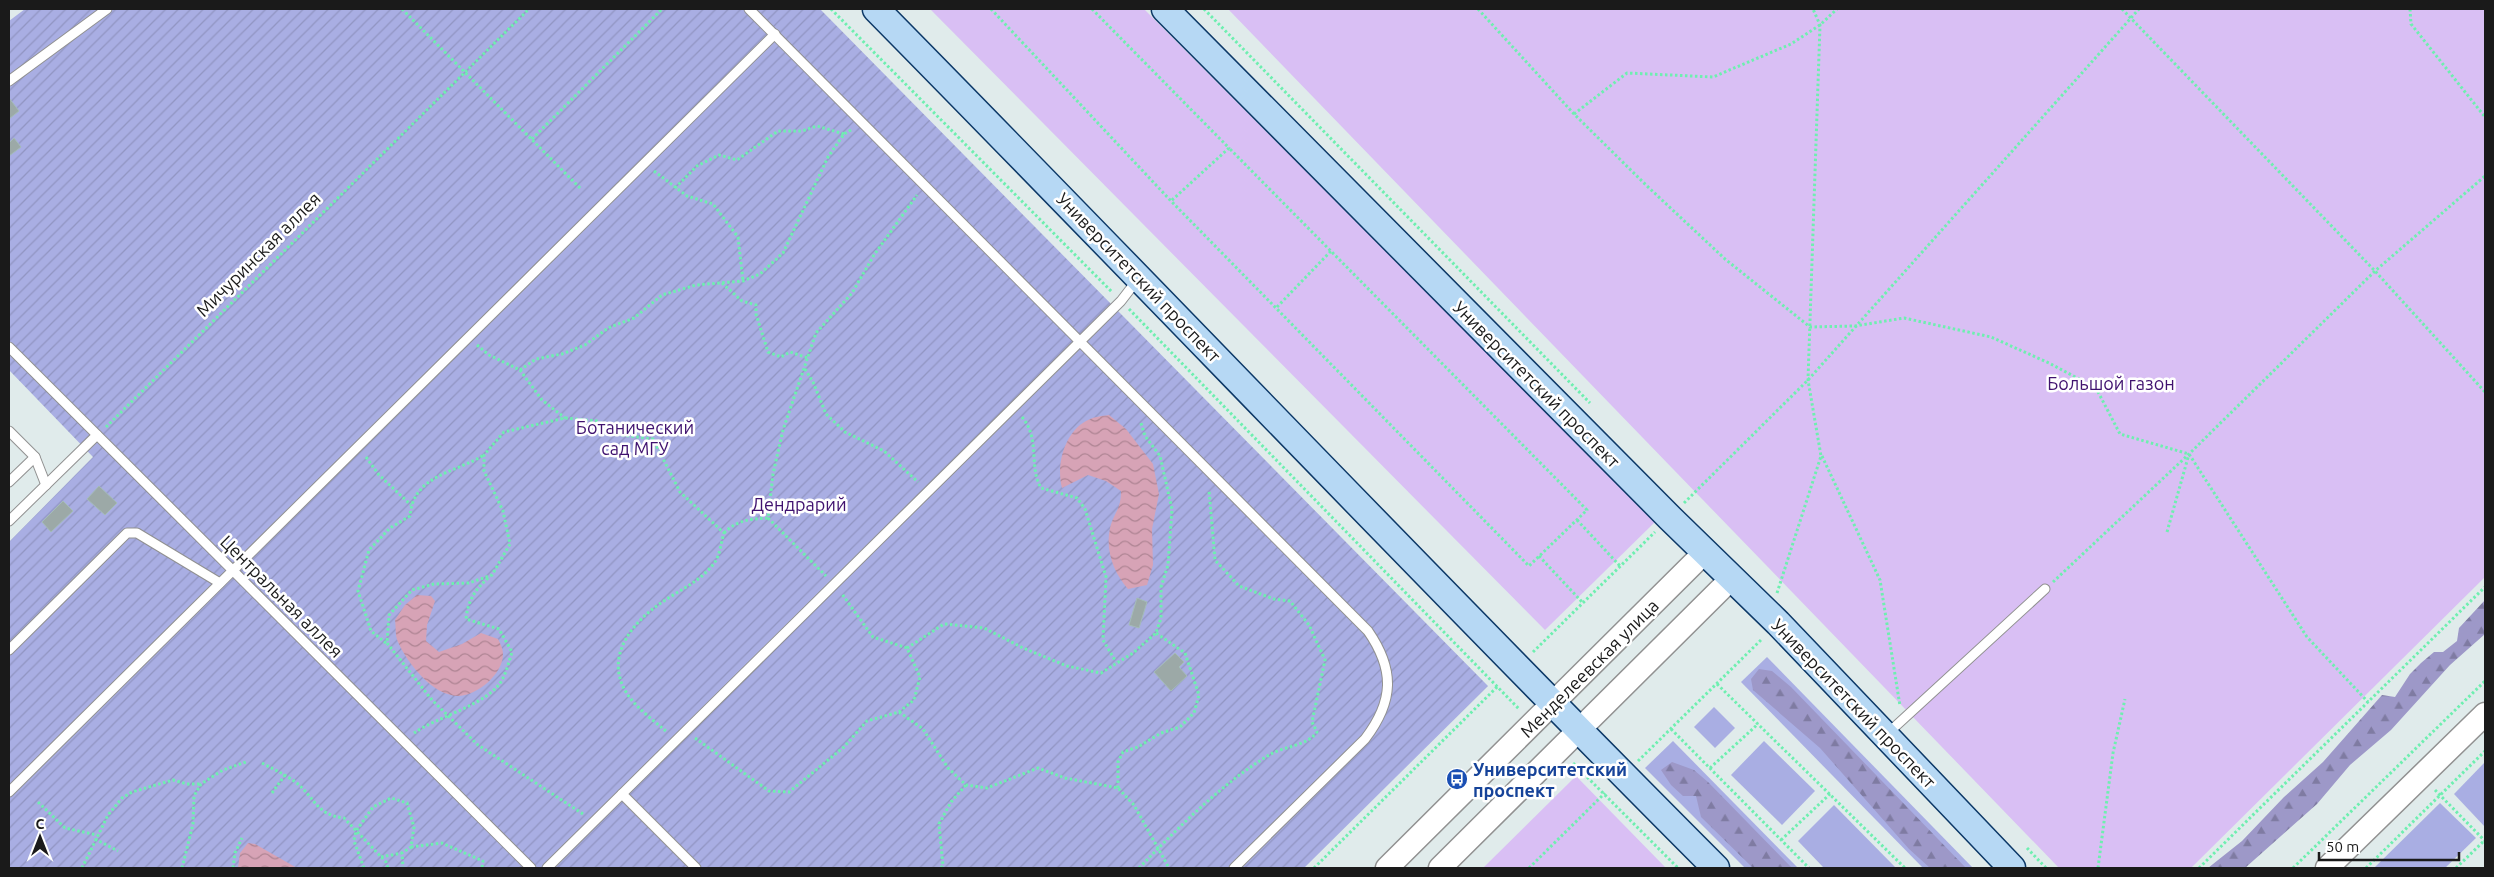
<svg xmlns="http://www.w3.org/2000/svg" width="2494" height="877" viewBox="0 0 2494 877" font-family="Ubuntu,sans-serif">
  <style>
    .grass { fill: #a9aee3 }
    .forest { fill: url(#forest-firs) }
    .park { fill: #d9bff4 }
    .garden { fill: url(#garden-furrows) }
    .water { fill: url(#water-waves) }
    .building { fill: #9ca9a7; stroke: #a4bcb8 }
    .lines { fill: none; stroke-linecap: round; stroke-linejoin: round }
    .service-casing { stroke: #919191; stroke-width: 11 }
    .tertiary-casing { stroke: #919191; stroke-width: 25 }
    .secondary-casing { stroke: #0c3867; stroke-width: 29 }
    .path { stroke: #6eefb0; stroke-width: 3; stroke-dasharray: 2.5 2.5; stroke-linecap: butt }
    .service { stroke: #fff; stroke-width: 9 }
    .tertiary { stroke: #fff; stroke-width: 22 }
    .secondary { stroke: #b6d8f4; stroke-width: 26 }
    .labels { text-anchor: middle; dominant-baseline: central; stroke-width: 5; stroke-linejoin: round; paint-order: stroke }
    .street-label { font-size: 18px; fill: #1a1a1a; stroke: #fff }
    .park-label { font-size: 18px; fill: #40126f; stroke: #fff }
    .transit-label { font-size: 18px; font-weight: bold; fill: #164399; stroke: #fff; text-anchor: start }
  </style>
  <defs>
    <pattern id="forest-firs" width="22" height="20" patternUnits="userSpaceOnUse" patternTransform="scale(1.25)"><rect width="22" height="20" fill="#9d98c8"/><path d="M5 1l3.5 6h-7zM16 11l3.5 6h-7z" fill="#7f7ba2"/></pattern>
    <pattern id="garden-furrows" width="10" height="10" patternUnits="userSpaceOnUse" patternTransform="scale(1.25)"><rect width="10" height="10" fill="#a9aee3"/><path d="M-1 1l2-2M0 10L10 0M9 11l2-2" fill="none" stroke="#9195c2"/></pattern>
    <pattern id="water-waves" width="16" height="10" patternUnits="userSpaceOnUse" patternTransform="scale(1.25)"><rect width="16" height="10" fill="#d7a3b6"/><path d="M0 5q4-4 8 0t8 0" fill="none" stroke="#ae8493"/></pattern>
  </defs>
  <rect width="100%" height="100%" fill="#e0ebeb"/>
  <g class="grass">
    <path d="M 1767,657 L 1973,868 L 1923,868 L 1741,682 Z"/>
    <path d="M 1714,707 L 1735,728 L 1715,748 L 1694,727 Z"/>
    <path d="M 1673,741 L 1798,868 L 1745,868 L 1645,768 Z"/>
    <path d="M 1764,741 L 1815,791 L 1782,825 L 1731,775 Z"/>
    <path d="M 2485,762 L 2485,827 L 2454,794 Z"/>
    <path d="M 2440,803 L 2476,838 L 2445,868 L 2374,868 Z"/>
    <path d="M 1834,805 L 1896,868 L 1824,868 L 1798,841 Z"/>
  </g>
  <g class="forest">
    <path d="M 2485,600 L 2485,634 L 2450,665 L 2391,730 L 2350,765 L 2317,804 L 2245,868 L 2208,868 L 2242,841 L 2284,797 L 2323,762 L 2382,695 L 2395,697 L 2410,674 L 2421,663 L 2434,652 L 2443,652 L 2457,641 L 2459,628 Z"/>
    <path d="M 1759,669 L 1772,671 L 1791,687 L 1966,868 L 1930,868 L 1909,849 L 1820,748 L 1753,690 L 1751,679 Z"/>
    <path d="M 1672,762 L 1694,770 L 1708,782 L 1792,868 L 1753,868 L 1701,817 L 1696,796 L 1683,796 L 1671,785 L 1661,770 Z"/>
  </g>
  <g class="park">
    <path d="M 930,9 L 1144,9 L 1655,522 L 1545,630 Z"/>
    <path d="M 1228,9 L 2485,9 L 2485,577 L 2191,868 L 2059,868 Z"/>
    <path d="M 1576,776 L 1666,868 L 1483,868 Z"/>
  </g>
  <path class="garden" d="M 25,9 L 820,9 L 1488,686 L 1304,868 L 9,868 L 9,542 L 93,457 L 9,370 L 9,21 Z"/>
  <g class="water">
    <path d="M 1109,415 L 1126,429 L 1153,464 L 1159,494 L 1152,529 L 1153,565 L 1147,585 L 1128,589 C 1114,573 1105,551 1110,528 C 1114,512 1121,510 1121,491 L 1106,481 L 1088,475 L 1062,488 C 1056,466 1064,433 1086,421 C 1093,417 1101,416 1109,415 Z"/>
    <path d="M 417,595 L 431,596 L 435,601 L 427,625 L 426,641 L 439,652 L 462,644 L 481,633 L 498,639 C 500,643 503,649 503,654 C 503,674 478,695 459,696 C 433,696 408,664 398,642 C 395,636 396,627 395,620 L 405,605 Z"/>
    <path d="M 248,843 L 255,844 L 297,868 L 238,868 L 240,853 Z"/>
  </g>
  <g class="building">
    <path d="M 9,98 L 19,111 L 9,119 Z"/>
    <path d="M 14,138 L 21,147 L 9,156 L 9,143 Z"/>
    <path d="M 99,486 L 117,503 L 105,515 L 87,499 Z"/>
    <path d="M 63,501 L 73,511 L 51,532 L 42,522 Z"/>
    <path d="M 1137,598 L 1147,602 L 1139,628 L 1129,625 Z"/>
    <path d="M 1175,653 L 1184,662 L 1179,667 L 1187,676 L 1171,691 L 1154,672 Z"/>
  </g>
  <g class="lines">
    <g class="service-casing">
      <g id="service">
        <path d="M 749,9 L 1368,631 C 1395,670 1394,701 1365,739 L 1234,868"/>
        <path d="M 9,81 L 107,9"/>
        <path d="M 9,347 L 531,868"/>
        <path d="M 9,431 L 35,457 L 46,485"/>
        <path d="M 9,482 L 35,457"/>
        <path d="M 9,521 L 97,435"/>
        <path d="M 9,650 L 127,533 L 137,533 L 220,583"/>
        <path d="M 1887,734 L 2045,589"/>
        <path d="M 9,792 L 775,34"/>
        <path d="M 622,794 L 696,868"/>
        <path d="M 547,868 L 1121,301 L 1138,279"/>
      </g>
    </g>
    <g class="tertiary-casing">
      <g id="tertiary">
        <path d="M 1387,868 L 1705,552"/>
        <path d="M 1440,868 L 1732,578"/>
        <path d="M 2327,868 L 2485,714"/>
      </g>
    </g>
    <g class="secondary-casing">
      <g id="secondary">
        <path d="M 876,9 C 1157,294 1433,585 1716,868"/>
        <path d="M 1165,9 L 1670,518 L 1778,623 L 2012,868"/>
      </g>
    </g>
    <g class="path">
      <path d="M 402,9 L 581,189"/>
      <path d="M 831,9 L 1112,292"/>
      <path d="M 991,9 L 1171,201 L 1529,566 L 1587,510 L 1229,148"/>
      <path d="M 1092,9 L 1229,148 L 1171,201"/>
      <path d="M 1204,9 L 1590,403"/>
      <path d="M 1478,9 L 1574,114 L 1647,186 L 1725,259 L 1810,327 L 1855,326 L 1904,318 L 1991,337 L 2049,363 L 2096,388 L 2120,434 L 2189,454 L 2307,637 L 2368,702"/>
      <path d="M 2122,9 L 2375,271 L 2485,392"/>
      <path d="M 2410,9 L 2411,24 L 2485,117"/>
      <path d="M 1574,114 L 1627,73 L 1713,77 L 1791,44 L 1820,25 L 1837,9"/>
      <path d="M 532,139 L 662,9"/>
      <path d="M 654,171 L 687,196 L 713,204 L 738,237 L 743,281"/>
      <path d="M 675,188 L 697,166 L 719,155 L 737,160 L 778,131 L 802,131 L 817,126 L 844,134"/>
      <path d="M 722,283 L 742,301 L 756,305 L 756,314 L 768,352 L 781,357 L 790,352 L 808,358"/>
      <path d="M 1277,307 L 1331,251"/>
      <path d="M 1129,309 L 1519,709"/>
      <path d="M 477,345 L 489,355 L 520,370 L 542,400 L 565,418"/>
      <path d="M 805,369 L 813,382 L 826,414 L 845,432 L 884,451 L 918,482"/>
      <path d="M 520,370 L 536,359 L 562,354 L 585,345 L 608,328 L 634,318 L 662,295 L 696,285 L 743,281 L 760,274 L 783,253 L 828,157 L 844,134 L 851,130"/>
      <path d="M 1022,417 C 1041,440 1028,465 1041,488 L 1077,498 L 1085,509 L 1106,577 L 1103,640 L 1116,662"/>
      <path d="M 106,427 L 529,9"/>
      <path d="M 1822,456 L 1880,580 L 1900,706"/>
      <path d="M 366,457 L 379,475 L 411,505"/>
      <path d="M 1684,503 L 1808,380 L 2139,9"/>
      <path d="M 768,518 L 826,576"/>
      <path d="M 1577,520 L 1620,566"/>
      <path d="M 2167,532 L 2189,454"/>
      <path d="M 724,533 C 737,520 750,519 768,518 L 773,474 L 783,430 L 816,333 L 852,293 L 874,255 L 917,195"/>
      <path d="M 1539,556 L 1583,603"/>
      <path d="M 2053,582 L 2189,454 L 2375,271 L 2485,176"/>
      <path d="M 1777,593 L 1821,456 L 1808,380 L 1820,25 L 1813,9"/>
      <path d="M 386,643 L 371,631 L 358,591 L 369,550 L 390,528 L 410,516 C 413,475 455,473 484,455"/>
      <path d="M 907,648 L 944,624 L 984,628 L 1023,648 L 1067,666 L 1101,673 L 1133,653 L 1156,633 L 1161,618 L 1161,587 L 1168,565 L 1172,509 L 1160,456 L 1145,436 L 1141,423"/>
      <path d="M 1533,652 L 1655,532"/>
      <path d="M 1717,684 L 1905,868"/>
      <path d="M 899,712 L 923,729 L 948,768 L 966,785 L 987,788 L 1038,768 L 1065,778 L 1118,788 L 1134,805 L 1169,868"/>
      <path d="M 1671,729 L 1809,868"/>
      <path d="M 414,733 C 438,716 491,704 503,678 C 507,670 509,661 512,652 L 499,629 L 466,619 C 468,600 475,590 489,577"/>
      <path d="M 695,738 L 769,791 L 789,792 L 844,747 L 867,721 L 899,712 L 914,700 L 920,677 L 907,648 L 873,637 L 842,594"/>
      <path d="M 1638,761 L 1762,639"/>
      <path d="M 262,763 C 273,769 284,774 294,781 C 314,795 315,815 344,818 L 386,862 L 388,868"/>
      <path d="M 1573,763 L 1678,868"/>
      <path d="M 1710,768 L 1758,724"/>
      <path d="M 1118,788 L 1118,762 L 1123,752 L 1138,747 L 1161,733 L 1180,727 L 1194,713 L 1199,695 L 1185,653 L 1156,633"/>
      <path d="M 2435,790 L 2485,841"/>
      <path d="M 272,793 L 285,775"/>
      <path d="M 38,802 L 65,828 L 97,835"/>
      <path d="M 583,814 L 478,745 L 432,700 L 387,643 L 389,615 L 412,590 L 434,584 L 469,583 L 492,575 L 510,544 L 503,511 L 484,471 L 484,455 L 504,432 L 565,418 L 597,421 L 622,435 L 653,439 L 680,492 L 724,533 C 721,542 720,555 715,562 C 702,580 685,587 667,599 C 636,618 603,654 626,692 C 635,707 653,720 667,732"/>
      <path d="M 95,839 L 118,851"/>
      <path d="M 1781,840 L 1830,794"/>
      <path d="M 411,847 L 442,843 L 483,861 L 482,868"/>
      <path d="M 2027,848 L 2046,868"/>
      <path d="M 381,857 L 402,853"/>
      <path d="M 82,868 L 108,815 L 122,798 L 132,792 L 173,780 L 187,784 L 201,784"/>
      <path d="M 182,868 L 193,824 L 194,796 L 201,784 L 223,770 L 246,762"/>
      <path d="M 233,868 L 235,853 L 242,838"/>
      <path d="M 364,868 L 354,841 L 356,831 L 373,807 L 391,798 L 407,803 L 414,827 L 411,847 L 402,853 L 403,868"/>
      <path d="M 941,868 L 943,866 L 939,824 L 951,802 L 966,785"/>
      <path d="M 1139,868 C 1179,827 1220,785 1269,755 C 1284,746 1307,746 1317,732 L 1312,722 L 1325,660 L 1309,625 L 1290,601 L 1274,599 L 1239,586 L 1215,560 L 1209,490"/>
      <path d="M 1314,868 L 1498,686"/>
      <path d="M 1529,868 L 1605,793"/>
      <path d="M 2098,868 L 2113,753 L 2125,699"/>
      <path d="M 2199,868 L 2485,587"/>
      <path d="M 2293,868 L 2485,681"/>
      <path d="M 2366,868 L 2485,751"/>
      <path d="M 2456,868 L 2485,840"/>
    </g>
    <use href="#service" class="service"/>
    <use href="#tertiary" class="tertiary"/>
    <use href="#secondary" class="secondary"/>
  </g>
  <defs>
    <g id="bus-disc" transform="scale(1.125)"><circle r="9.5" fill="#1a4fb4" stroke="#fff"/><path d="M-5-6H5V4H4V6H2V4H-2V6H-4V4H-5ZM-3.5-4V0h7V-4ZM-3.5 1.2v1.5H-2V1.2ZM2 1.2v1.5H3.5V1.2Z" fill="#fff"/></g>
  </defs>
  <g fill-rule="evenodd">
    <use href="#bus-disc" x="1457" y="779"/>
  </g>
  <g class="labels">
    <g class="street-label">
      <text transform="translate(258 254) rotate(-45)">Мичуринская аллея</text>
      <text transform="translate(1139 277) rotate(46)">Университетский проспект</text>
      <text transform="translate(1537 384) rotate(45)">Университетский проспект</text>
      <text transform="translate(282 596) rotate(45)">Центральная аллея</text>
      <text transform="translate(1589 668) rotate(-45)">Менделеевская улица</text>
      <text transform="translate(1854 703) rotate(46)">Университетский проспект</text>
    </g>
    <g class="park-label">
      <text x="2111" y="383">Большой газон</text>
      <text x="635" y="427">Ботанический<tspan x="635" dy="21">сад МГУ</tspan></text>
      <text x="799" y="504">Дендрарий</text>
    </g>
    <g class="transit-label">
      <text x="1473" y="769">Университетский<tspan x="1473" dy="21">проспект</tspan></text>
    </g>
  </g>
  <rect width="2494" height="877" fill="none" stroke="#1a1a1a" stroke-width="20"/>
  <g transform="translate(40 837)" stroke="#ffffff" stroke-width="4" paint-order="stroke">
  <path d="M0-4L9 19L0 12L-9 19Z" fill="#1a1a1a"/>
  <text y="-8" font-size="14" font-weight="bold" text-anchor="middle" fill="#1a1a1a">С</text>
  </g>
  <path d="M2319 852v8h140v-8" fill="none" stroke="#1a1a1a" stroke-width="2.5"/>
  <text x="2326" y="852" font-size="15" fill="#1a1a1a" stroke="#ffffff" stroke-width="4" paint-order="stroke">50 m</text>
</svg>
